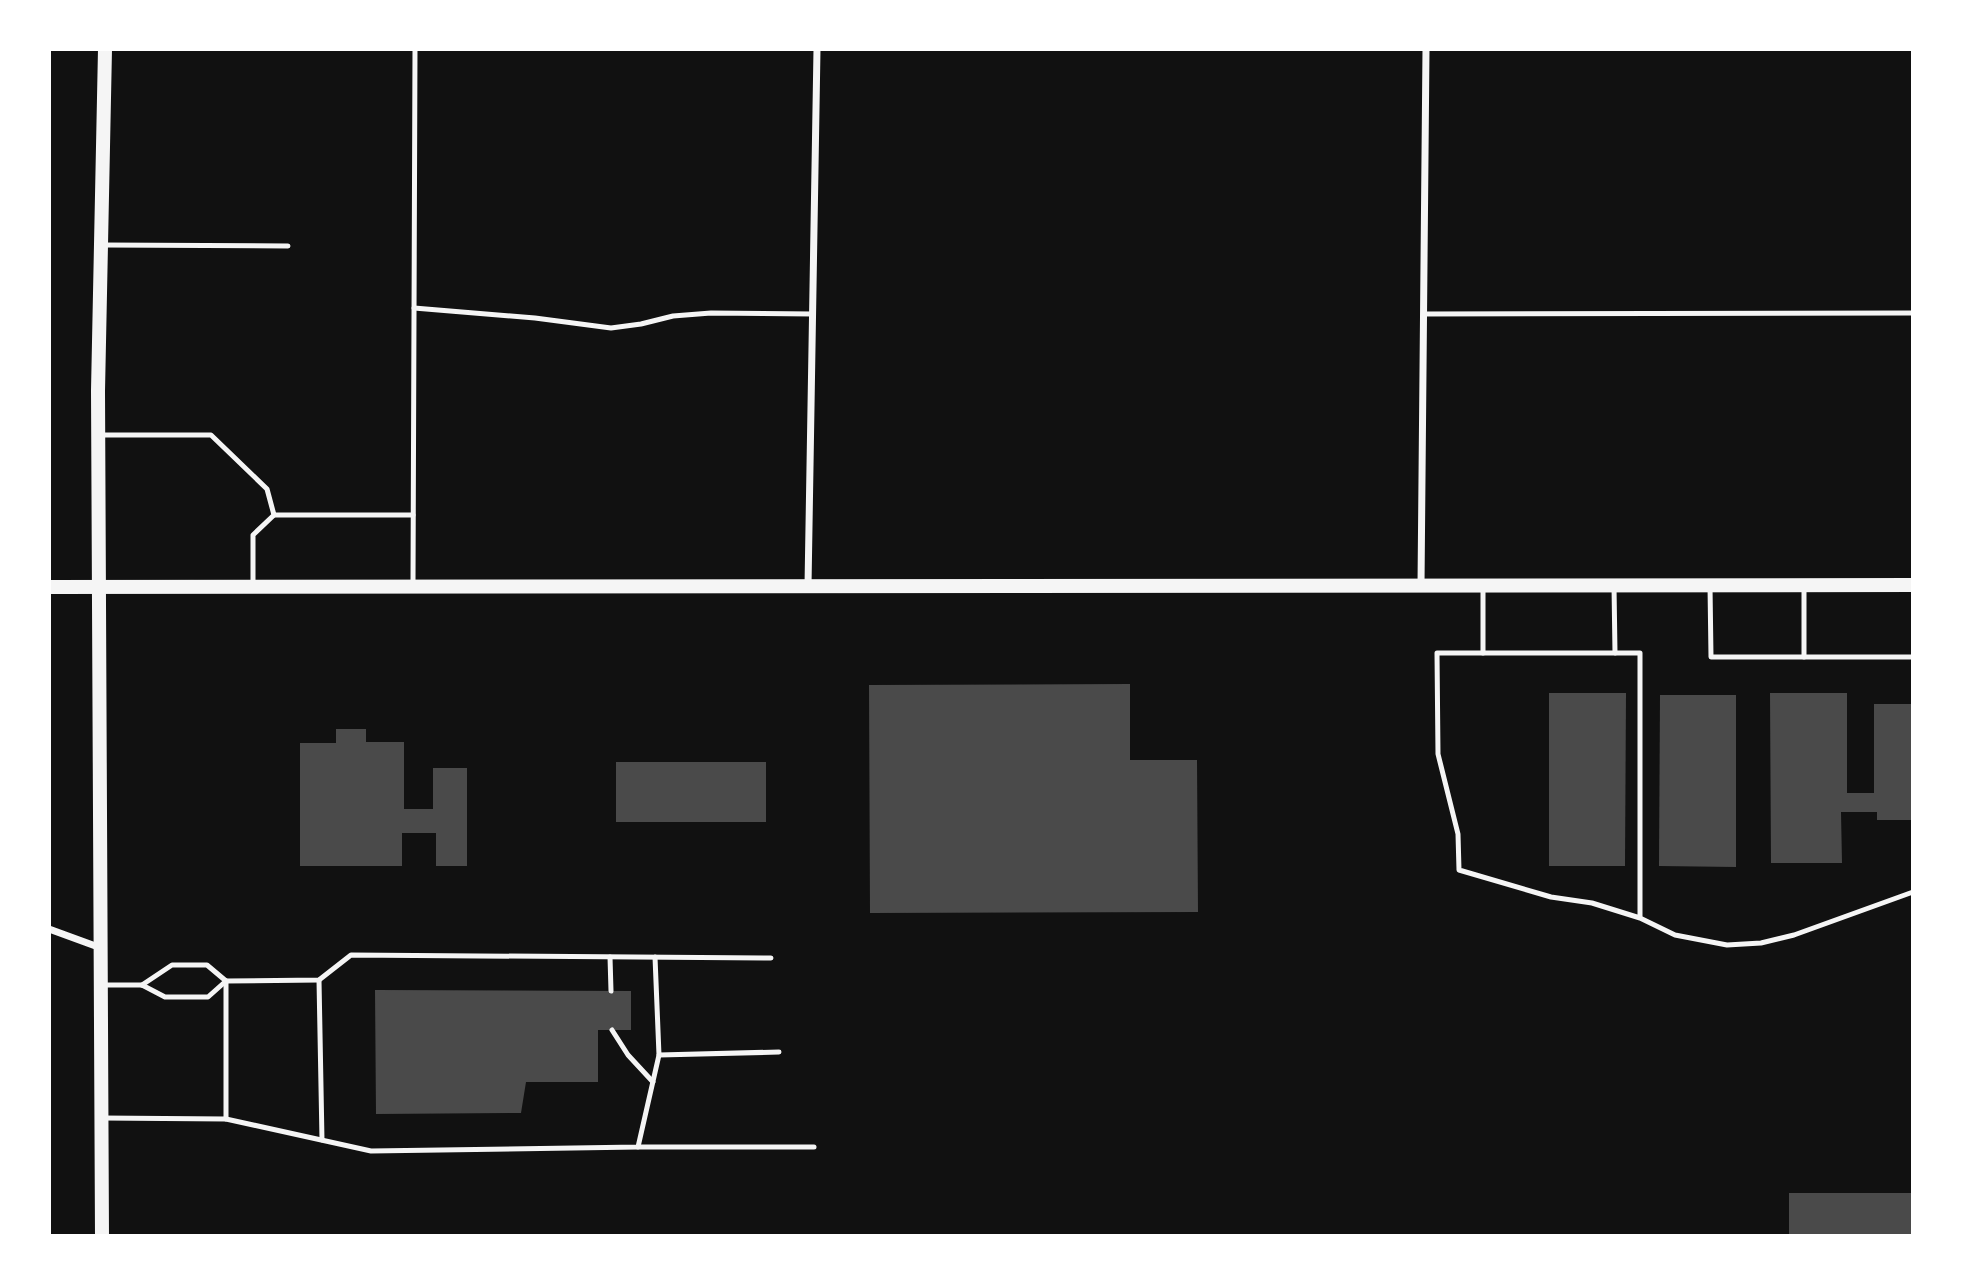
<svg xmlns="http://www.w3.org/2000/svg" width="1962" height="1285" viewBox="0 0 1962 1285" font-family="Signika,sans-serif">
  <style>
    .building { fill: #4a4a4a }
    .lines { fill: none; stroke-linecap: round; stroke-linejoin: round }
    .service { stroke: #f5f5f5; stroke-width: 5 }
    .minor { stroke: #f5f5f5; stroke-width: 7 }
    .secondary { stroke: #f5f5f5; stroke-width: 14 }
  </style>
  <rect width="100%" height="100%" fill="#111"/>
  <g class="building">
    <path d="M 1130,684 L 1130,760 L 1197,760 L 1198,912 L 870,913 L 869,685 Z"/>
    <path d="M 1549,693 L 1626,693 L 1625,866 L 1549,866 Z"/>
    <path d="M 1770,693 L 1847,693 L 1847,793 L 1874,793 L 1874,704 L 1913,704 L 1913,820 L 1877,820 L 1877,812 L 1841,812 L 1842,863 L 1771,863 Z"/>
    <path d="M 1660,695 L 1736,695 L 1736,867 L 1659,866 Z"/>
    <path d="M 336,729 L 366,729 L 366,742 L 404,742 L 404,809 L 433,809 L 433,768 L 467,768 L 467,866 L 436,866 L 436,833 L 402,833 L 402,866 L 300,866 L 300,743 L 336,743 Z"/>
    <rect x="616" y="762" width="150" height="60"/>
    <path d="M 375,990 L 631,991 L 631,1030 L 598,1030 L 598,1082 L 526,1082 L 521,1113 L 376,1114 Z"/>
    <rect x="1789" y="1193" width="124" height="43"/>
  </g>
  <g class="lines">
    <g class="service">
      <path d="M 104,245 L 288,246"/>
      <path d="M 414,308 L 535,318 L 611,328 L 641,324 L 673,316 L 711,313 L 813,314"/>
      <path d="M 1424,314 L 1913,313"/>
      <path d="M 101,435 L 211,435 L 267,489 L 274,515 L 253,535 L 253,587"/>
      <path d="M 274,515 L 413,515"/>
      <path d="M 413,585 L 415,49"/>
      <path d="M 1614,586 L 1615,653"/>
      <path d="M 1710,586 L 1711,657 L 1913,657"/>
      <path d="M 1483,588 L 1483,653"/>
      <path d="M 1804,588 L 1804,657"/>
      <path d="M 1640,918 L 1640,653 L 1437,653 L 1438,754 L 1458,834 L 1459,870 L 1551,897 L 1592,903 L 1640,918 L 1675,935 L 1727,945 L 1761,943 L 1794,935 L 1913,892"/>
      <path d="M 610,957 L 611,991"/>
      <path d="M 655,957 L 659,1055 L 779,1052"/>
      <path d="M 319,980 L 322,1140"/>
      <path d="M 103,985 L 142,985 L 165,997 L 208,997 L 226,981"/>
      <path d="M 142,985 L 172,965 L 207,965 L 226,981 L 319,980 L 351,955 L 771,958"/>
      <path d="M 612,1030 L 628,1055 L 653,1082"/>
      <path d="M 102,1118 L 226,1119 L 226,981"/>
      <path d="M 226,1119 L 371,1151 L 638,1147 L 659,1055"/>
      <path d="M 638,1147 L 814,1147"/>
    </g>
    <g class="minor">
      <path d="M 1421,585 L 1426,49"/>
      <path d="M 808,586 L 817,49"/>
      <path d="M 49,929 L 101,948"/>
    </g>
    <g class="secondary">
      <path d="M 49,587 L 1913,585"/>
      <path d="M 102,1236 L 98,391 L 105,49"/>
    </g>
  </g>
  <rect width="1962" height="1285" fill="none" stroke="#ffffff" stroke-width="102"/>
</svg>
